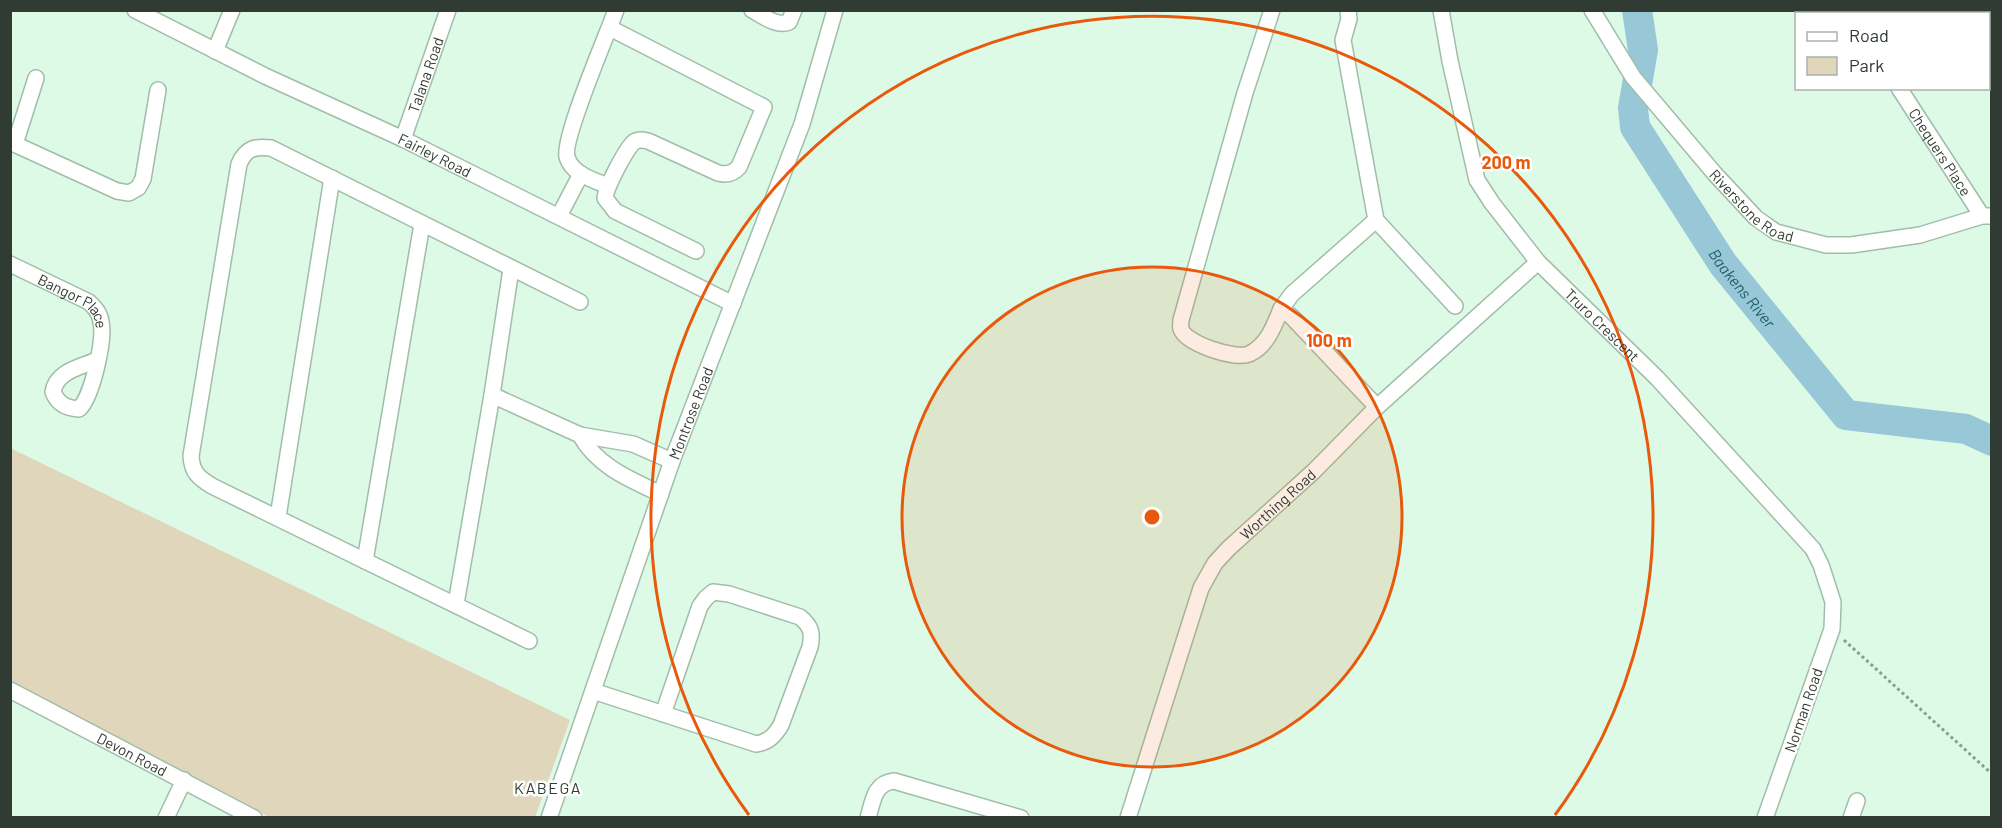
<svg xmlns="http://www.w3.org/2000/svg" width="2002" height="828" viewBox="0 0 2002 828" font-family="Barlow,sans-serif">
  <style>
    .green { fill: #e0d6bb }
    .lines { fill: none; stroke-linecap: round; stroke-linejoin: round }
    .river { stroke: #98c8d7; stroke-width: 30 }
    .minor-casing { stroke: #a1bda9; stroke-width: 18 }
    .path { stroke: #8a9f90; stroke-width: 3; stroke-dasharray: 3 3; stroke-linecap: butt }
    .minor { stroke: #fff; stroke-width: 15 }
    .ring { fill: none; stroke: #e8590c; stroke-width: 3 }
    .labels { text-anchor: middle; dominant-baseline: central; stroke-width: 5; stroke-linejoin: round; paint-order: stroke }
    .street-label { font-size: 15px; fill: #303b33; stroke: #fff }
    .water-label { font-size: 16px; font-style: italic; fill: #1e5d6e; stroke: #fff }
    .neighbourhood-label { font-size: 16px; letter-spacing: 1.5px; fill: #303b33; stroke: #fff }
    .centre { fill: #e8590c; stroke: #fff; stroke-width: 3 }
    .ring-label { font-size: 18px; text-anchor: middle; font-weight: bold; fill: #e8590c; stroke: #fff; stroke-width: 5; stroke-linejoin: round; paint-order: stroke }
  </style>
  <rect width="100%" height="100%" fill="#dcfae5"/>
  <path class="green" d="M 10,448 L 570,720 L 535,817 L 269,817 L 11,683 Z"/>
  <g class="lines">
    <path class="river" id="s1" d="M 1637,10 L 1643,50 L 1633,108 L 1635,127 L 1723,264 L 1846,415 L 1966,429 L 1992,441"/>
    <g class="minor-casing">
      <g id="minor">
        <path id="s2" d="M 135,10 L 265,76 L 403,139 L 733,304"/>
        <path d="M 752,10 C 763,16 777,27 789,22 L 794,10"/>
        <path d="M 1272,10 L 1245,93 L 1181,320 C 1181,323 1180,326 1181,329 C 1186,344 1236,360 1249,354 C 1267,346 1274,326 1281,309"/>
        <path d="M 1348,10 L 1349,19 L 1343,40 L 1376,220 L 1455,306"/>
        <path id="s3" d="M 1441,10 L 1450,61 L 1477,180 L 1492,203 L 1538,262 L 1657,378 L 1813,549 L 1821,565 L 1833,602 L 1832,629 L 1765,818"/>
        <path id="s4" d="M 1592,10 L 1633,77 L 1715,174 L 1756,218 L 1776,232 L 1826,245 L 1851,245 L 1920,235 L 1982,216 L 1992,216"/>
        <path d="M 1849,10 L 1851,14"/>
        <path d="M 610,28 L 764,107 L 739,167 C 733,174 726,175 718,173 L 648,141 C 643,140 638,139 634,142 C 626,149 606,187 605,198 L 615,211 L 696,251"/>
        <path d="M 215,51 L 232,10"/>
        <path id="s5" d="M 1899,88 L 1982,216"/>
        <path id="s6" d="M 403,139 L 448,10"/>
        <path d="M 10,142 L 117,191 L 129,193 L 138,188 L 143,179 L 158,90"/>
        <path d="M 15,144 L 36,78"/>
        <path d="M 608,186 C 593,180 572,174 567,157 C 562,139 607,35 616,10"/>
        <path d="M 559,216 L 581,174"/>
        <path d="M 1376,220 L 1292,294 L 1281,309 L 1292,317 L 1377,407"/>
        <path id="s7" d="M 10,264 L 89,302 C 95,308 100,313 101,322 C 105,340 92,397 79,409 C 66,408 58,404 53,392 C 56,371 81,367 97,360"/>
        <path d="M 492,395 L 580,435 L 633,444 L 672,461"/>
        <path d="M 580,435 C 597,466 629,479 661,494"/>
        <path d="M 278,517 L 332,178"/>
        <path d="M 365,561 L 422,224"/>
        <path d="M 456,604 L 492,395 L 511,269"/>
        <path d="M 529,641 L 212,486 C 199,478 192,473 191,456 L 239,164 C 246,148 255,146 271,148 L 580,302"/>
        <path id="s8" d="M 10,690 L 254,818"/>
        <path d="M 593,691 L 756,744 C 769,742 775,735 781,725 L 810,647 C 813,633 811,626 800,617 L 729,594 L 713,592 L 706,598 L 700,606 L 663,714"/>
        <path d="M 166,818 L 184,780"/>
        <path id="s9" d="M 549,818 L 672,461 L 802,124 L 835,10"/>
        <path d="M 868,818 C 873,801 874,783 894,781 L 1021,818"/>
        <path id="s10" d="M 1128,818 L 1201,588 L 1215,563 L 1229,548 L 1314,471 L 1377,407 L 1538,262"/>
        <path d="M 1851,818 L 1857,801"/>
      </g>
    </g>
    <path class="path" d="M 1844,640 L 1992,774"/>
    <use href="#minor" class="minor"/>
  </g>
  <circle cx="1152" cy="517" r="250" fill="#e8590c" fill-opacity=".12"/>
  <g class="ring">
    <circle cx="1152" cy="517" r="250"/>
    <path d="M749 815A501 501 0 1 1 1555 815"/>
  </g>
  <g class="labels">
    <g class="street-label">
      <text stroke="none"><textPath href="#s6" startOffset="68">Talana Road</textPath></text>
      <text stroke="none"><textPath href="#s5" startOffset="76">Chequers Place</textPath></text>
      <text stroke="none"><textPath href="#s2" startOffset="333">Fairley Road</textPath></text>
      <text stroke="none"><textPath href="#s4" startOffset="255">Riverstone Road</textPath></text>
      <text stroke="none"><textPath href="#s7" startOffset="75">Bangor Place</textPath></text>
      <text stroke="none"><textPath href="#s3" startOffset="366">Truro Crescent</textPath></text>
      <text stroke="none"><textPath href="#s9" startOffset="429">Montrose Road</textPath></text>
      <text stroke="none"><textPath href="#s10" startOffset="356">Worthing Road</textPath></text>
      <text transform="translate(1803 710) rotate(-71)">Norman Road</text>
      <text stroke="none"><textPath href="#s8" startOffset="138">Devon Road</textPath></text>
    </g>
    <g class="water-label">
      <text stroke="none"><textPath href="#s1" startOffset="312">Baakens River</textPath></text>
    </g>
    <g class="neighbourhood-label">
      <text x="548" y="787">KABEGA</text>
    </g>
  </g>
  <circle cx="1152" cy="517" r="9" class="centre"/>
  <g class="ring-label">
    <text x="1506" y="169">200 m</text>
    <text x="1329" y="347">100 m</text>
  </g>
  <rect width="2002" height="828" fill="none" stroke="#303b33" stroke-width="24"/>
  <rect x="1795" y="12" width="195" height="78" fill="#ffffff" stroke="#acb1ad" stroke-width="1.5"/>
  <rect x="1807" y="32" width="30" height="9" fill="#ffffff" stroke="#acb1ad" stroke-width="1.5"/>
  <text x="1849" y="42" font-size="18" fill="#303b33">Road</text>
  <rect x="1807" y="57" width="30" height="18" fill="#e0d6bb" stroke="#acb1ad" stroke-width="1.5"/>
  <text x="1849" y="72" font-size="18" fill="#303b33">Park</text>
</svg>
